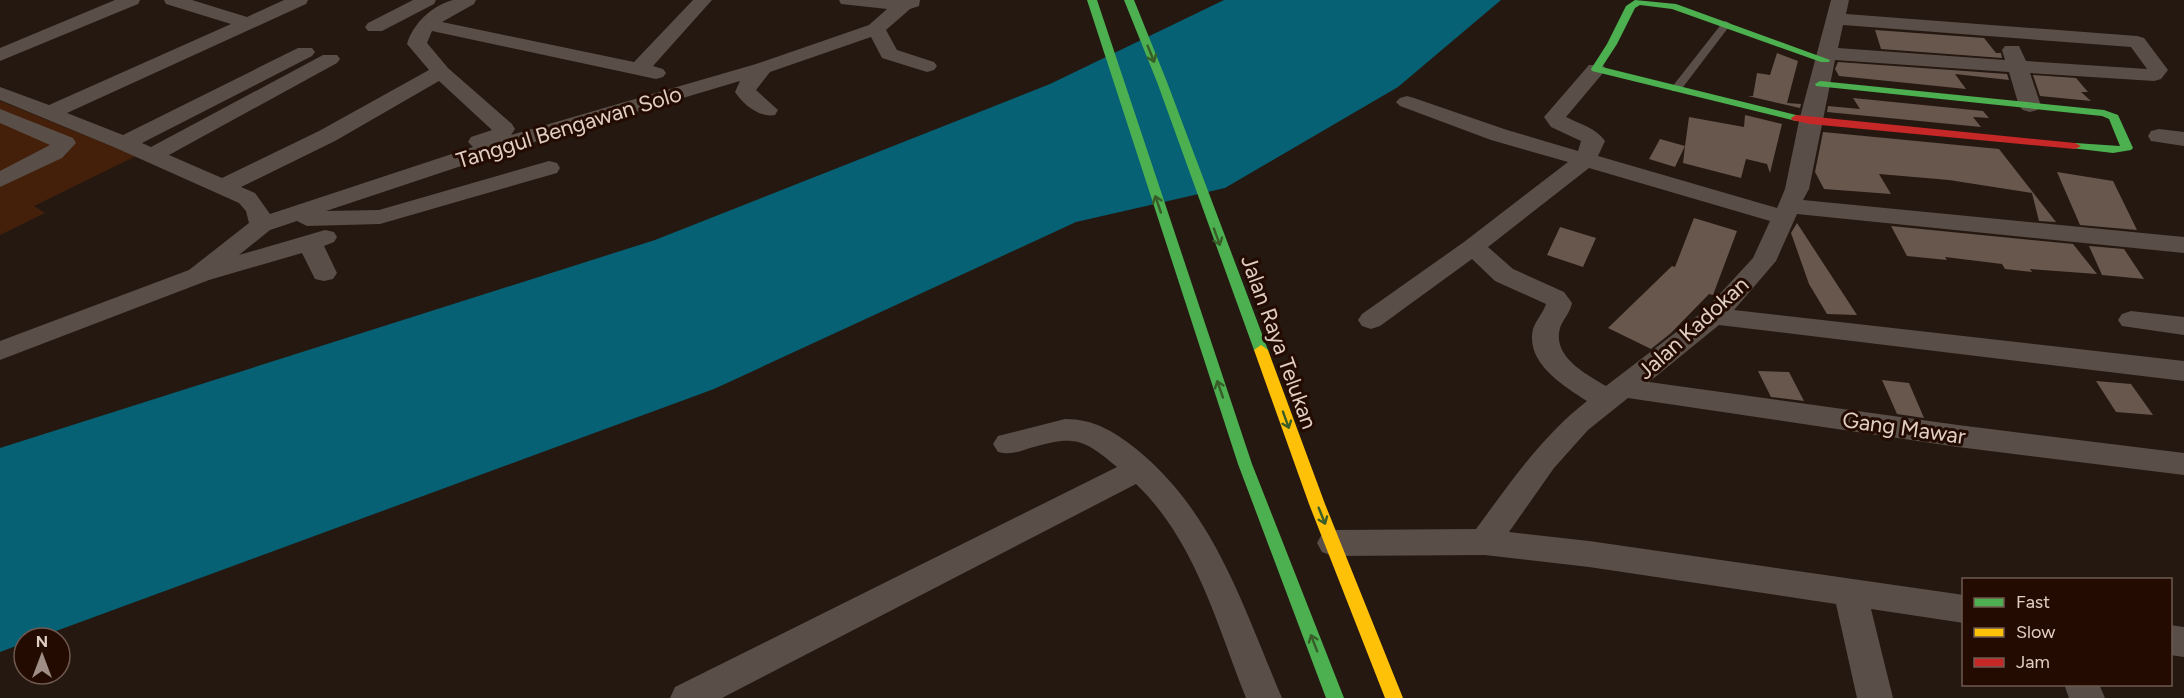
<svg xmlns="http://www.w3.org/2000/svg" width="2184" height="698" viewBox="0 0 2184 698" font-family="Figtree,sans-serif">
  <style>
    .green { fill: #44200b }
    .water { fill: #056173 }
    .building { fill: #68574d }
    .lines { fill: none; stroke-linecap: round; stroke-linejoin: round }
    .lane { fill: #594f48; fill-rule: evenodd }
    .street { fill: #594f48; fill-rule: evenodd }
    .fast { fill: #4caf50; fill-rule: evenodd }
    .slow { fill: #ffc107; fill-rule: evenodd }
    .jam { fill: #c62828; fill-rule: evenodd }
    .oneway { stroke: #385d28 }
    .labels { text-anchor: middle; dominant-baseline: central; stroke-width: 6; stroke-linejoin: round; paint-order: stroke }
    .street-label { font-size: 22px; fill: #e0cec5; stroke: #240b01 }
  </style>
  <rect width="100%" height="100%" fill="#251810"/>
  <path class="green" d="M 0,101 L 136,156 L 34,206 L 45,213 L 0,235 Z"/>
  <path class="water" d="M 1224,0 L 1501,0 L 1398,87 L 1225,188 L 1076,222 L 714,389 L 37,638 L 24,638 L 24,643 L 0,652 L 0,448 L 655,240 L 1050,84 Z"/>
  <g class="building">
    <path d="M 1875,30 L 1984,38 L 1996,53 L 2001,53 L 2002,58 L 1881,49 Z"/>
    <path d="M 1777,53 L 1798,61 L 1787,103 L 1801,104 L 1800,108 L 1748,96 L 1753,96 L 1757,73 L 1770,75 Z"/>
    <path d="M 1838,62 L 2007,74 L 2009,80 L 1955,74 L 1966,89 L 1839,76 L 1835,69 Z"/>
    <path d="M 2033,75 L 2076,78 L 2088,92 L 2081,92 L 2091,101 L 2040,96 Z"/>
    <path d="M 1853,98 L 1983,111 L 1989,118 L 1973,117 L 1981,127 L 1827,112 L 1828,106 L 1860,109 Z"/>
    <path d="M 1745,115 L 1782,124 L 1770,173 L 1767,164 L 1746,159 L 1741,178 L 1683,163 L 1685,146 L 1675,167 L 1649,159 L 1660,139 L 1685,146 L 1689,117 L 1744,127 Z"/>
    <path d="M 1823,132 L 1999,149 L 2056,222 L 2039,221 L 2032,193 L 1949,180 L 1879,174 L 1891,194 L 1824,189 L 1815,172 Z"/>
    <path d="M 2057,172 L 2113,181 L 2137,230 L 2080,225 Z"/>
    <path d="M 1694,218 L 1737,231 L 1713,295 L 1709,294 L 1671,333 L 1651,349 L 1608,328 L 1672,266 L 1675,267 Z"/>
    <path d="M 1797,223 L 1857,315 L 1827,314 L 1809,284 L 1791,233 Z"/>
    <path d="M 1891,226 L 2073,244 L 2097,274 L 2030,269 L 2032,272 L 2005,269 L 2002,264 L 1945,257 L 1947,260 L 1907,256 Z"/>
    <path d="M 1560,227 L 1596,238 L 1583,267 L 1547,255 Z"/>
    <path d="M 2089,246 L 2124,249 L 2144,279 L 2102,275 Z"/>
    <path d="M 1758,371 L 1789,372 L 1804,401 L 1771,397 Z"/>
    <path d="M 1882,380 L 1909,383 L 1924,418 L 1897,414 Z"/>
    <path d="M 2096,381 L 2131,384 L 2153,415 L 2116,412 Z"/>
  </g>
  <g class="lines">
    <path class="lane" d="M 1726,21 L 1731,24 L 1680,91 L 1672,91 L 1672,87 L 1723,22 Z"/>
    <g class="street">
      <path d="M 115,0 L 140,0 L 138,4 L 0,61 L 0,48 Z"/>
      <path d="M 164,0 L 192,0 L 247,17 L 284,0 L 308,0 L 306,4 L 67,113 L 123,135 L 298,48 L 312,48 L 315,52 L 312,56 L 142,143 L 151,147 L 323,55 L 337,55 L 340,59 L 337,63 L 169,155 L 222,178 L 319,131 L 429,70 L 407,44 C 413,24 431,6 453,0 C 459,0 469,0 476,0 L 474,4 L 442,22 L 634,62 L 693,0 L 712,0 L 653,66 L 663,69 L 666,73 L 663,77 L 656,79 L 432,31 L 427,43 L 448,68 L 512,124 L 515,129 L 511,135 L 756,64 L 869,25 L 887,9 L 841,4 L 839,0 L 920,0 L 919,6 L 910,9 L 886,30 L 897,50 L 934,62 L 937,66 L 934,70 L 927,72 L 882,58 L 871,37 L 770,72 L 756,90 L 778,110 L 775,115 C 759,118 743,104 735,92 L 740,81 L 518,147 L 326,211 L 379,210 L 549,161 L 557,163 L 560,168 L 557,173 L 380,224 L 307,226 L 297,221 L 270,230 L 239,255 L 325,230 L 334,232 L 337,237 L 334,242 L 324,246 L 337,273 L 333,279 L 324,281 L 315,279 L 302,253 L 209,280 L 0,360 L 0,341 L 189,270 L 249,223 L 246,211 L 239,203 L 116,148 L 0,100 L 0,87 L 49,105 L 231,24 L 166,4 ZM 439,81 L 492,130 L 471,137 L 468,142 L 473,147 L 270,214 L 255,193 L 241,187 L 335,141 Z"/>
      <path d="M 413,0 L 436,0 L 434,4 L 382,31 L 368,31 L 365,27 L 368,23 Z"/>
      <path d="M 1831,0 L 1849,0 L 1846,14 L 2137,36 L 2144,38 L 2168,70 L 2161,79 L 2154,81 L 2030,73 L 2041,106 L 2037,110 L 2030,112 L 2023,110 L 2019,106 L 2009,72 L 1835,60 L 1809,189 L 1803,200 L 2184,237 L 2184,253 L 1797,214 L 1776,261 L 1734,310 L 2184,361 L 2184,381 L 1719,325 L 1649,382 L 1958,425 L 2184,453 L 2184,475 L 1958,447 L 1628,398 L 1588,430 L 1554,468 L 1509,532 L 1589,541 L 1964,595 L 1964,623 L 1871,609 L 1893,698 L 1857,698 L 1836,604 L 1589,567 L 1485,555 L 1333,556 L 1322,552 L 1317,543 L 1322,534 L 1333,530 L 1476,529 C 1510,483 1542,436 1587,401 C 1564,386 1525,363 1533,329 C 1536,320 1543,313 1546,304 L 1495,281 L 1472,259 L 1380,326 L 1371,329 L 1362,326 L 1358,320 L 1362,314 L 1464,242 L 1568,162 L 1491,140 L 1400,106 L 1396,102 L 1400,98 L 1407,96 L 1414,98 L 1507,130 L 1578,151 L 1581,141 L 1551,127 L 1544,117 L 1589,65 L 1603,65 L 1606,69 L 1603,73 L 1566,117 C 1580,124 1596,128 1605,141 L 1598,156 L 1777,208 L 1785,189 L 1799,121 ZM 1843,25 L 2131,47 L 2147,69 L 2026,61 L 2019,46 L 2005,46 L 2002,50 L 2005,60 L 1838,48 ZM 1589,168 L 1770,221 L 1753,258 L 1705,310 L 1606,386 C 1586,374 1552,357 1560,328 C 1563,319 1570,313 1572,303 L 1564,292 L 1513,269 L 1488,247 Z"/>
      <path d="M 0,109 L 73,138 L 76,143 L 62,158 L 0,187 L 0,171 L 50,145 L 0,123 Z"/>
      <path d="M 2159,129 L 2184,132 L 2184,146 L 2151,141 L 2148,136 L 2151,131 Z"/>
      <path d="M 2131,311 L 2184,317 L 2184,335 L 2122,326 L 2118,320 L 2122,314 Z"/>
      <path d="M 1065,419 C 1094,419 1113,431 1135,448 C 1215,512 1243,607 1282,698 L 1246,698 C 1217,625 1195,540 1136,484 L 722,698 L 670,698 L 675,687 L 1117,467 C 1083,438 1074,435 1030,448 C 1018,452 1010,455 998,452 L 993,444 L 998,436 Z"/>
      <path d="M 2170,625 L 2184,627 L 2184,657 L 2170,655 Z"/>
      <path d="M 2064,684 L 2099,684 L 2105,698 L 2069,698 Z"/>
    </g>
    <g class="fast">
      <path d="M 1087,0 L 1097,0 L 1252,464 L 1344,698 L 1326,698 L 1238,464 Z"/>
      <path d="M 1124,0 L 1134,0 L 1167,82 L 1268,350 L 1266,353 L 1261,355 L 1254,350 L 1157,82 Z"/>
      <path d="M 1635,0 L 1676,4 L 1830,60 L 1829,62 L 1821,62 L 1672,9 L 1640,5 L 1635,8 L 1617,44 L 1602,67 L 1800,116 L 1800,120 L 1796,121 L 1592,71 L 1591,69 L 1607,44 L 1626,6 Z"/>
      <path d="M 1820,81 L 2104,110 L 2118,115 L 2133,148 L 2131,150 L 2113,153 L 2071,148 L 2071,144 L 2075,143 L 2120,146 L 2109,119 L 2102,116 L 1816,86 L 1815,84 Z"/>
    </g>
    <path class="slow" d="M 1261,345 L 1268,350 L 1325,504 L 1403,698 L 1385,698 L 1309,504 L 1254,350 Z"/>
    <path class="jam" d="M 1796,115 L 2075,143 L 2081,146 L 2075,149 L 1810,124 L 1792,120 L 1791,118 Z"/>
  </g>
  <defs><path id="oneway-shaft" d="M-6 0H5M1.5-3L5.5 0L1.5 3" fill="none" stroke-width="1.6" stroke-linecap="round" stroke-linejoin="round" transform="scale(1.5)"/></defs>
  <g class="oneway">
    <use href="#oneway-shaft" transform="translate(1151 54) rotate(68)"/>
    <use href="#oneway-shaft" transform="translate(1158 204) rotate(-109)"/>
    <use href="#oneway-shaft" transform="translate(1217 237) rotate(70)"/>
    <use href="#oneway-shaft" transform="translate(1220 389) rotate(-109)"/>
    <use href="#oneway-shaft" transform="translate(1286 420) rotate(70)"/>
    <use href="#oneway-shaft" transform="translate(1322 516) rotate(68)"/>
    <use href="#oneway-shaft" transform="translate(1314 643) rotate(-111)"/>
  </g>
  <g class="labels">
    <g class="street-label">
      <text transform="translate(569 127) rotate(-17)">Tanggul Bengawan Solo</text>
      <text transform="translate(1693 328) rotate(-42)">Jalan Kadokan</text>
      <text transform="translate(1279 342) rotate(70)">Jalan Raya Telukan</text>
      <text transform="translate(1904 428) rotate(8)">Gang Mawar</text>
    </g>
  </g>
  <rect x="1962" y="578" width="210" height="108" fill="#240b01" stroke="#6f594f" stroke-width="1.5"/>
  <rect x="1974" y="598" width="30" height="9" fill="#4caf50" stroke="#6f594f" stroke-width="1.5"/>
  <text x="2016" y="608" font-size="18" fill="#e0cec5">Fast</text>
  <rect x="1974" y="628" width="30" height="9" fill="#ffc107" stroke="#6f594f" stroke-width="1.5"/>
  <text x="2016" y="638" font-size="18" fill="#e0cec5">Slow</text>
  <rect x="1974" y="658" width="30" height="9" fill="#c62828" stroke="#6f594f" stroke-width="1.5"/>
  <text x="2016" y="668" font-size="18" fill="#e0cec5">Jam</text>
  <g transform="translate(42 656)"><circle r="28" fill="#240b01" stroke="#6f594f" stroke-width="1.5"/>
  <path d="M0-4.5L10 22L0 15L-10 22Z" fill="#9f8e86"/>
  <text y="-9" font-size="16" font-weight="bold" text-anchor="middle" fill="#e0cec5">N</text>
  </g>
</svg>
